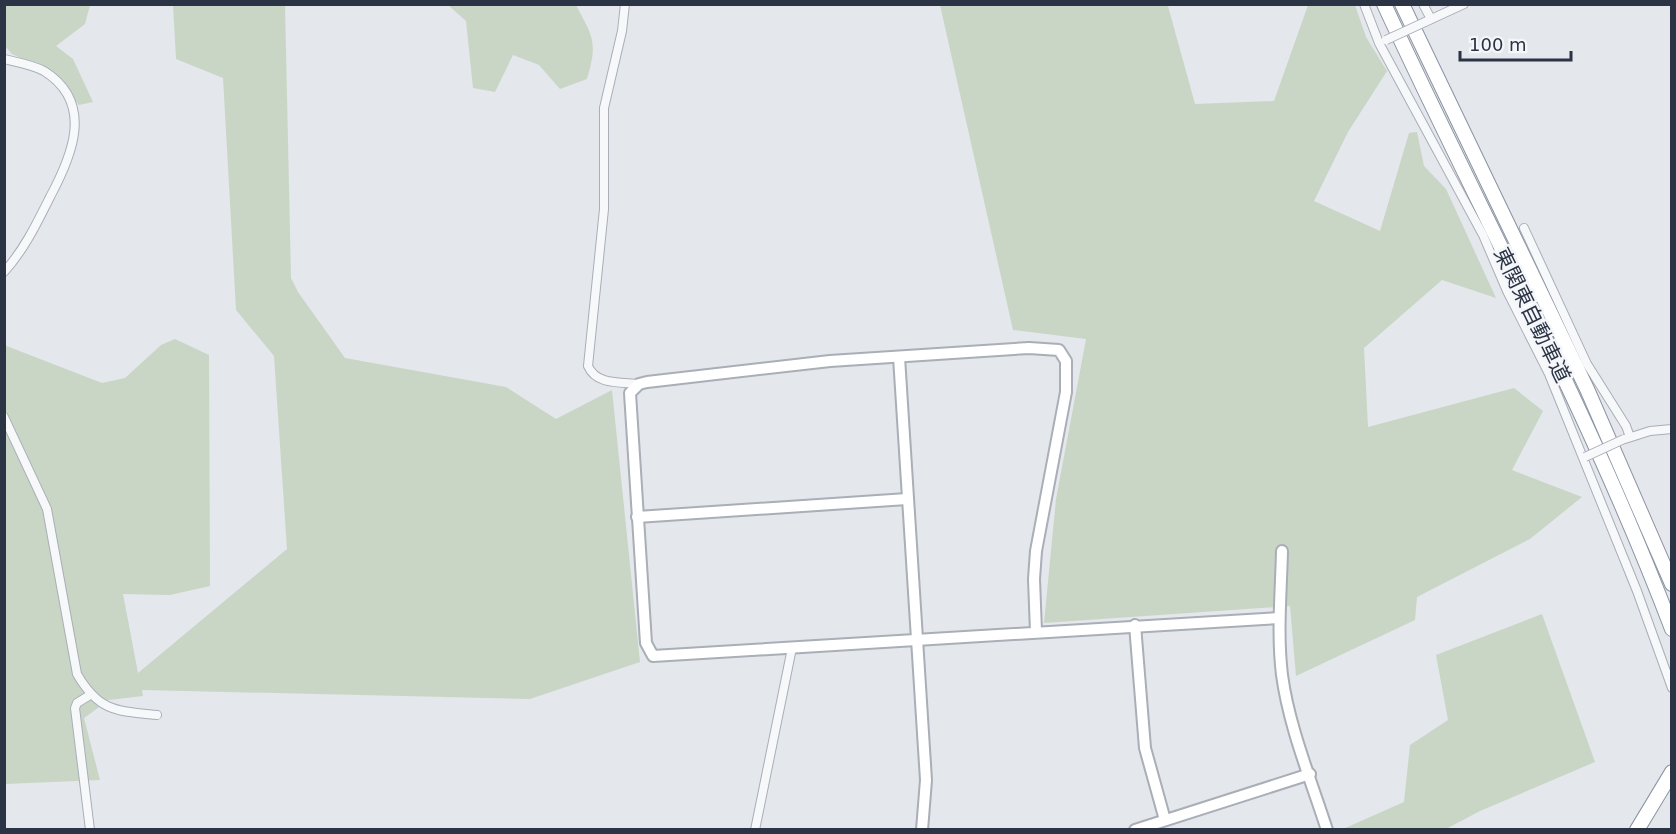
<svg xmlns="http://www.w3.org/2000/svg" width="1676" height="834" viewBox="0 0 1676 834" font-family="'DejaVu Sans','Noto Sans JP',sans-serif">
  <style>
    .green { fill: #c9d6c5 }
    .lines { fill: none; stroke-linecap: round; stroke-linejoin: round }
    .street-casing { stroke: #a9aeb7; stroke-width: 10 }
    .secondary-casing { stroke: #a9aeb7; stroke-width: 14 }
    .highway-casing { stroke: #8b94a3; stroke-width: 16 }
    .street { stroke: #f7f8fa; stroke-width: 8 }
    .secondary { stroke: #fff; stroke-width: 10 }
    .highway { stroke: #fff; stroke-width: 14 }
    .street-bridge-casing { stroke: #a9aeb7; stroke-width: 10; stroke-linecap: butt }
    .street-bridge { stroke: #f7f8fa; stroke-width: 8 }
    .labels { text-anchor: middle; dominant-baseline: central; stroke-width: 5; stroke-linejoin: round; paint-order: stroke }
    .street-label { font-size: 21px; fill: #2b3445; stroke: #f4f6f9 }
  </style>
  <rect width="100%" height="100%" fill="#e4e7ec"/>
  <g class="green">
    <path d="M 490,4 L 576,5 C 593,37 598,42 587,79 L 560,89 L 539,65 L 513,55 L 495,92 L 473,88 L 466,21 L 448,5 Z"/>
    <path d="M 1158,4 L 1168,6 L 1195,104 L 1274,101 L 1308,5 L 1355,5 L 1366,37 L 1387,71 L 1348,132 L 1314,201 L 1380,231 L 1409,133 L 1417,132 L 1424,166 L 1446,189 L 1496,298 L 1442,280 L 1364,348 L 1368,427 L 1514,388 L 1543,411 L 1512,470 L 1582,497 L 1530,539 L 1417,597 L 1415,620 L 1296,676 L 1290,606 L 1044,623 L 1056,499 L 1086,339 L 1013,330 L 940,5 Z"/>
    <path d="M 4,5 L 90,5 L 85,24 L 56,46 L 73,59 L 93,102 L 79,105 L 55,74 L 12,54 L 5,46 Z"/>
    <path d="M 173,5 L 285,5 L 291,278 L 298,292 L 345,358 L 506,387 L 556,419 L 612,390 L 640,662 L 530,699 L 142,690 L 143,696 L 109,700 L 84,718 L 100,780 L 5,784 L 4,345 L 102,383 L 125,378 L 161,345 L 175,339 L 209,355 L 210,586 L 170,595 L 123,594 L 138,673 L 287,549 L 274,356 L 236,310 L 223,78 L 176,59 Z"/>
    <path d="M 1542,614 L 1595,762 L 1480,811 L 1446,829 L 1343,829 L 1404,802 L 1410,745 L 1448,720 L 1436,655 Z"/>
  </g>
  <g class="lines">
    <g class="street-casing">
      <g id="street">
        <path d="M 625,4 L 622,31 L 604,108 L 604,209 L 588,366 C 596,385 620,382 639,384"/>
        <path d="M 1364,4 L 1379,43 L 1483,235 L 1507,291 L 1549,374 L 1637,591 L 1672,688"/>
        <path d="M 1423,4 L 1431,19"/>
        <path d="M 1425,22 L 1464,4"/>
        <path d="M 4,59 C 17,62 33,65 44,71 C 95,103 72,156 50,197 C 37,223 24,250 4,272"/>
        <path d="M 1524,228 L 1587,364 L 1626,426 L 1630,437"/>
        <path d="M 4,417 L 47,509 L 77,674 C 99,712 117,711 157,715"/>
        <path d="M 1625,439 L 1650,431 L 1672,429"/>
        <path d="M 90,695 L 77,703 L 75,708 L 90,830"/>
        <path d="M 755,830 L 792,648"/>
      </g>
    </g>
    <g class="secondary-casing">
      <g id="secondary">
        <path d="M 899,357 L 926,780 L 922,830"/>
        <path d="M 637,517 L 907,499"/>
        <path d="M 1282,551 C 1281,593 1277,634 1282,675 C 1289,727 1311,780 1327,830"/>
        <path d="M 1135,625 L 1145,748 L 1165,820"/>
        <path d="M 1036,632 L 1034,579 L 1036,551 L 1066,392 L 1066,361 L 1059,350 L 1029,348 L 830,361 L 647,382 L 639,384 L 630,393 L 646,643 L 653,656 L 1279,618"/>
        <path d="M 1135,830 L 1310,774"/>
      </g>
    </g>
    <g class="highway-casing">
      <g id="highway">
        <path d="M 1384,4 C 1480,212 1591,415 1672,629"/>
        <path d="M 1402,4 L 1587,389 L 1672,584"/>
        <path d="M 1637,830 L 1672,772"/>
      </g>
    </g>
    <use href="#street" class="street"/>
    <use href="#secondary" class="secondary"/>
    <use href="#highway" class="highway"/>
    <g class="street-bridge-casing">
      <g id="street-bridge">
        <path d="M 1386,40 L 1425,22"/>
        <path d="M 1585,457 L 1624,439"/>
      </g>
    </g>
    <use href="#street-bridge" class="street-bridge"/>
  </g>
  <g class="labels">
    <g class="street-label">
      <text transform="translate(1532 315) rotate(64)">東関東自動車道</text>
    </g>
  </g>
  <rect width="1676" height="834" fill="none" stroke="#2b3445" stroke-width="12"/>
  <path d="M1460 51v9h111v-9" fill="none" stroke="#2b3445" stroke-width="3"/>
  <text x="1469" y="51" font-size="18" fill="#2b3445" stroke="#f4f6f9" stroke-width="4.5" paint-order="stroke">100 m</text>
</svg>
